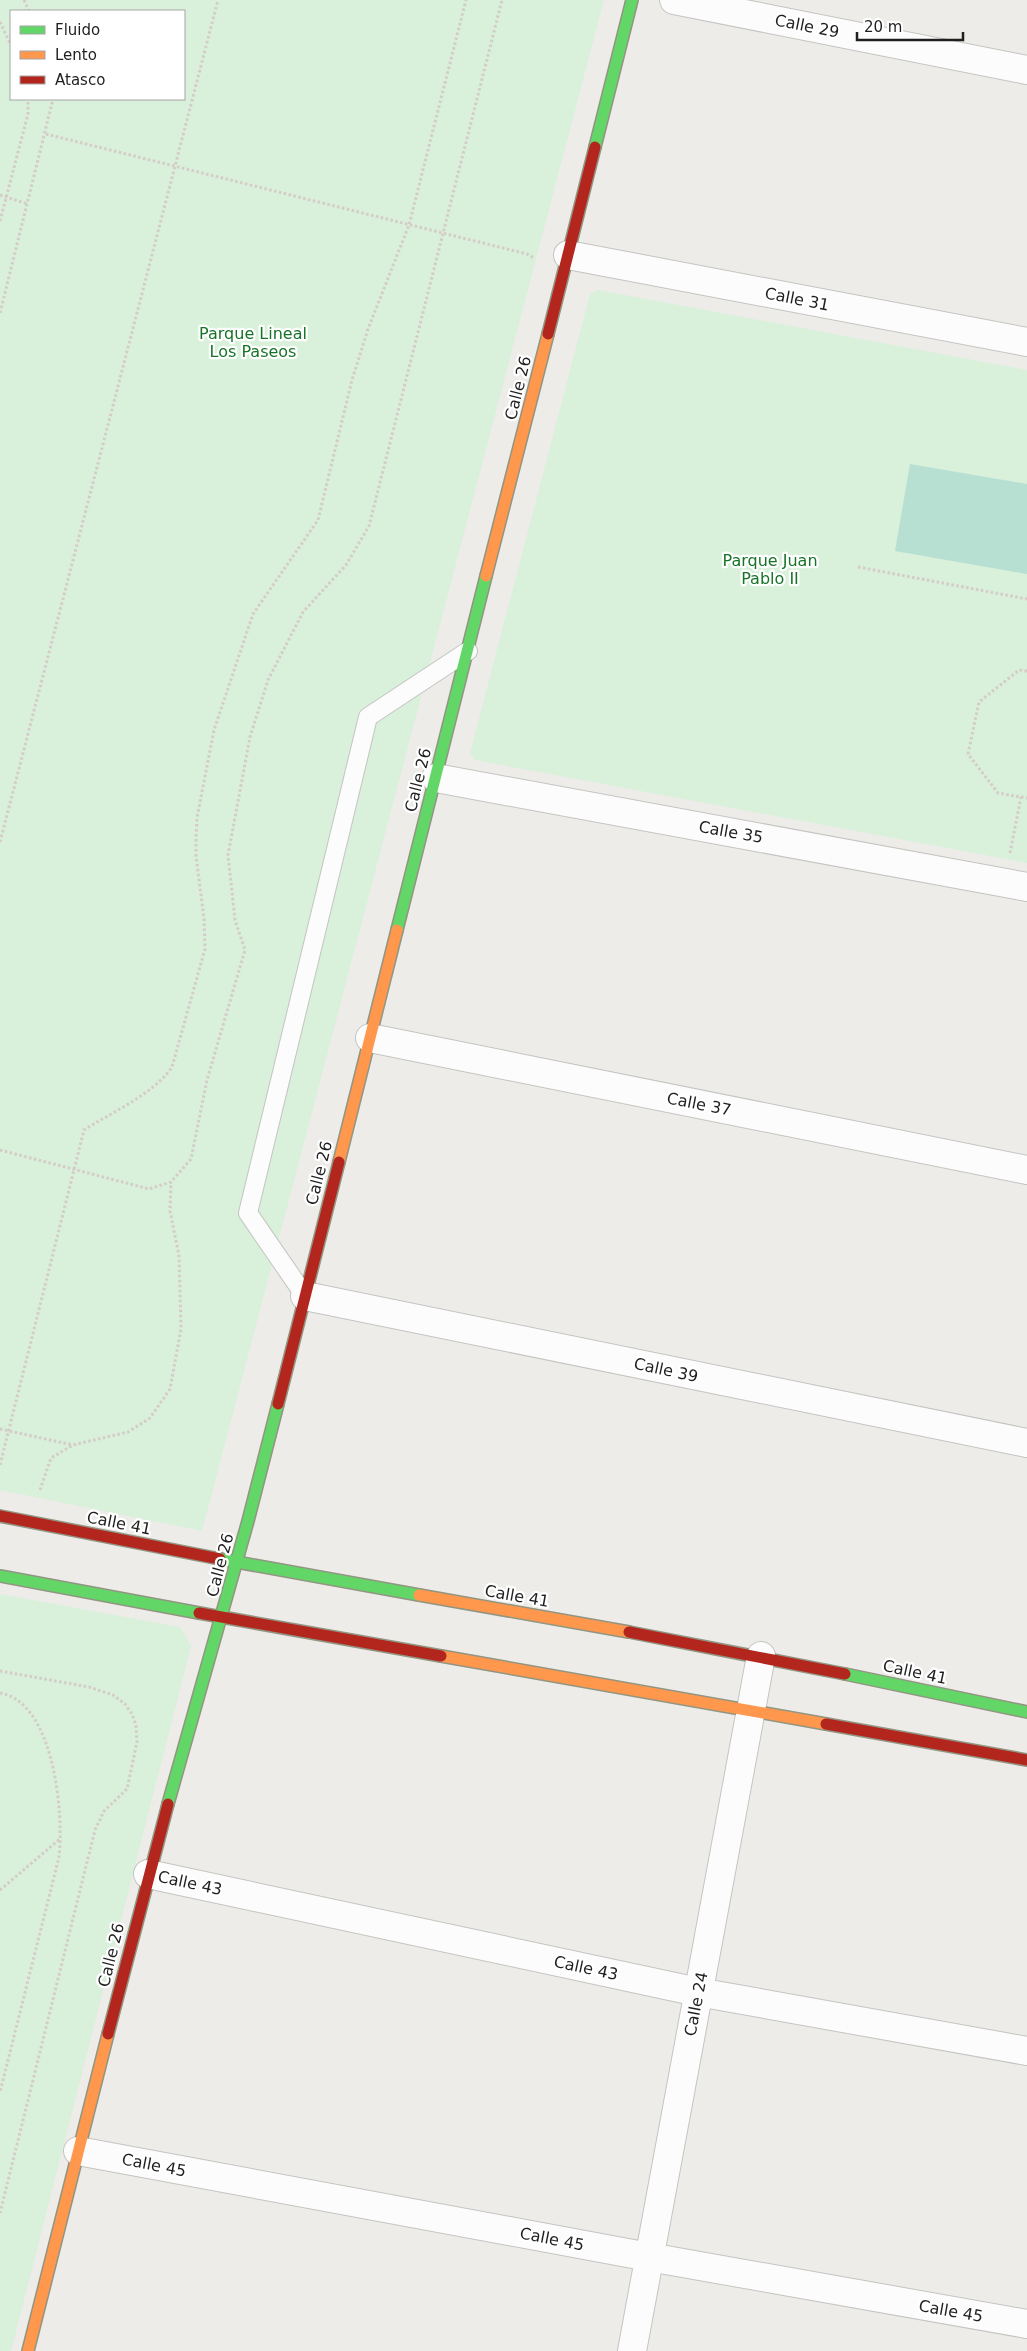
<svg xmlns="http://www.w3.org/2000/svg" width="1027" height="2351" viewBox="0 0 1027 2351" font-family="'DejaVu Sans',sans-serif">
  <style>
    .park { fill: #d9f0db; fill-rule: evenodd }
    .pitch { fill: #b8e0d2 }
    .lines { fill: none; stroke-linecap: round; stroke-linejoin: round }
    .lane-casing { stroke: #c4c4c2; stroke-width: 20 }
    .street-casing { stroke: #c4c4c2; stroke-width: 30 }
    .fast-casing { stroke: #929582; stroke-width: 14 }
    .slow-casing { stroke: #929582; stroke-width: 14 }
    .jam-casing { stroke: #929582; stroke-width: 14 }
    .path { stroke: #d5cbc8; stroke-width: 3; stroke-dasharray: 2.5 2.5; stroke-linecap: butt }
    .lane { stroke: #fcfcfc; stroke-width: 18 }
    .street { stroke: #fcfcfc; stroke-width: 28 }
    .fast { stroke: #63d668; stroke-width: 11 }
    .slow { stroke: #ff974d; stroke-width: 11 }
    .jam { stroke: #b3261e; stroke-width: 11 }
    .labels { text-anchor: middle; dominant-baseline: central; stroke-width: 4.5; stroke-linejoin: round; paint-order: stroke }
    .street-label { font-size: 16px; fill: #1f1f1f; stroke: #fff }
    .park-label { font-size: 16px; fill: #177327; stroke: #fff }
  </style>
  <rect width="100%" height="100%" fill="#edece9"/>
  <g class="park">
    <path d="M 0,0 L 604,0 L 202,1531 L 0,1490 ZM 11,11 L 184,11 L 184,99 L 11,99 Z"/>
    <path d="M 598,290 L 1027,370 L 1027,863 L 475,760 L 470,753 L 590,294 Z"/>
    <path d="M 0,1594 L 180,1627 L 191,1646 L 11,2351 L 0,2351 Z"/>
  </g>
  <path class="pitch" d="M 910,464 L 1027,484 L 1027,574 L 895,551 Z"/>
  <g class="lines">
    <g class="lane-casing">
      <path id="lane" d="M 305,1296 L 248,1213 L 368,717 L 468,651"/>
    </g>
    <g class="street-casing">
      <g id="street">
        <path d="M 674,0 L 1027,70"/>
        <path d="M 568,255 L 1027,342"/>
        <path d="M 436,778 L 1027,887"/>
        <path d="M 370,1038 L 1027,1170"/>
        <path d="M 305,1296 L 1027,1443"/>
        <path d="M 148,1874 L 698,1992 L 1027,2051"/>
        <path d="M 78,2151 L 649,2257 L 1027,2324"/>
        <path d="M 632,2351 L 761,1656"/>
      </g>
    </g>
    <g class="fast-casing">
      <g id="fast">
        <path d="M 595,147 L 632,0"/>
        <path d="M 397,930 L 486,576"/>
        <path d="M 220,1559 L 419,1595"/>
        <path d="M 0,1576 L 199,1613"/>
        <path d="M 845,1674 L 1027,1712"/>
        <path d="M 168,1804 L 248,1521 L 278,1404"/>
      </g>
    </g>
    <g class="slow-casing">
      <g id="slow">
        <path d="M 486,576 L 548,334"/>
        <path d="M 339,1162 L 397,930"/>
        <path d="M 419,1595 L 629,1632"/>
        <path d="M 441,1656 L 826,1724"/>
        <path d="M 28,2351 L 108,2034"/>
      </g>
    </g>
    <g class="jam-casing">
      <g id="jam">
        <path d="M 548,334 L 595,147"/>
        <path d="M 278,1404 L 339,1162"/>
        <path d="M 0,1516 L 220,1559"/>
        <path d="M 199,1613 L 441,1656"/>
        <path d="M 629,1632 L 845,1674"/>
        <path d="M 826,1724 L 1027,1760"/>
        <path d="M 108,2034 L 168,1804"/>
      </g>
    </g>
    <g class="path">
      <path d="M 24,0 L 29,11"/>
      <path d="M 0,22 L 11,45"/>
      <path d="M 46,134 L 527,254 L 534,258"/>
      <path d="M 0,195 L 28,204"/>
      <path d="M 0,221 L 28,114 L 28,99"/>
      <path d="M 0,313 L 53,99"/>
      <path d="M 858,567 L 1027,599"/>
      <path d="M 1027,671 L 1019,670 L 979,702 L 968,754 L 998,793 L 1027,798"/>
      <path d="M 0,842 L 218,0"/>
      <path d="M 1010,853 L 1021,797"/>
      <path d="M 0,1150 L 149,1189 L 171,1182 L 191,1159 L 207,1080 L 245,950 L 235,920 L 228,855 L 250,737 L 268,680 L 303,612 L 346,565 L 369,526 L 502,0"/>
      <path d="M 0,1429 L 73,1445"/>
      <path d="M 0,1465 L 84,1130 C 112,1112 154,1094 172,1067 L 205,949 L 204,918 L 196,856 L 196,839 L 197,818 L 214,730 L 253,614 L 318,520 L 352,380 L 368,329 L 409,225 L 466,0"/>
      <path d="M 40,1490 L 51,1458 L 73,1445 L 128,1432 L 150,1418 L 170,1389 L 181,1329 L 179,1256 L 170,1211 L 171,1182"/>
      <path d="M 0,1671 L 89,1687 L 113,1695 L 125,1704 L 132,1714 L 136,1725 L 137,1742 L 127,1789 L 104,1811 L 95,1830 L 0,2213"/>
      <path d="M 0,1693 C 54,1702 64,1813 59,1857 L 0,2092"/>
      <path d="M 0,1890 L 61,1838"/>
    </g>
    <use href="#lane" class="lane"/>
    <use href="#street" class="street"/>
    <use href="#fast" class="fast"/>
    <use href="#slow" class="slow"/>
    <use href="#jam" class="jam"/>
  </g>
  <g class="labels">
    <g class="street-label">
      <text transform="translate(807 26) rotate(11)">Calle 29</text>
      <text transform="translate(797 299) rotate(11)">Calle 31</text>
      <text transform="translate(518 388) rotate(-76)">Calle 26</text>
      <text transform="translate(418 780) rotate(-76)">Calle 26</text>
      <text transform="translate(731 832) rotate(10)">Calle 35</text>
      <text transform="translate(699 1104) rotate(11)">Calle 37</text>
      <text transform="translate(319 1173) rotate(-76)">Calle 26</text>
      <text transform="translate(666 1370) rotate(12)">Calle 39</text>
      <text transform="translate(119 1523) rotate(11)">Calle 41</text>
      <text transform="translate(220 1565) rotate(-75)">Calle 26</text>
      <text transform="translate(517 1596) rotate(10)">Calle 41</text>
      <text transform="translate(915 1672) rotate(12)">Calle 41</text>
      <text transform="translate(190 1883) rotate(12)">Calle 43</text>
      <text transform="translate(111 1955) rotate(-76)">Calle 26</text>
      <text transform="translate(586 1968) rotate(12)">Calle 43</text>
      <text transform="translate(696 2004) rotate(-79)">Calle 24</text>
      <text transform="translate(154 2165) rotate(11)">Calle 45</text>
      <text transform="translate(552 2239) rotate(11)">Calle 45</text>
      <text transform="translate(951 2311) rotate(10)">Calle 45</text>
    </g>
    <g class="park-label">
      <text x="253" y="333">Parque Lineal<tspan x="253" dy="18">Los Paseos</tspan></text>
      <text x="770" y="560">Parque Juan<tspan x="770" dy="18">Pablo II</tspan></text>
    </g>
  </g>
  <rect x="10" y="10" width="175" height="90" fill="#ffffff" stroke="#a5a5a5"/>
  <rect x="20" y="26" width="25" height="8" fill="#63d668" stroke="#a5a5a5"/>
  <text x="55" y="35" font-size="15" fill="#1f1f1f">Fluido</text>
  <rect x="20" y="51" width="25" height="8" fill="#ff974d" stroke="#a5a5a5"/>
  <text x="55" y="60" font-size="15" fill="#1f1f1f">Lento</text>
  <rect x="20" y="76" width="25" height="8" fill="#b3261e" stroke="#a5a5a5"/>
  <text x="55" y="85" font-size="15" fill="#1f1f1f">Atasco</text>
  <path d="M857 32v8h106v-8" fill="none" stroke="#1f1f1f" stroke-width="2.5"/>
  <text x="864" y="32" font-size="15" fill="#1f1f1f" stroke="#ffffff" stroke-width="4" paint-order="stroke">20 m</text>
</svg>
